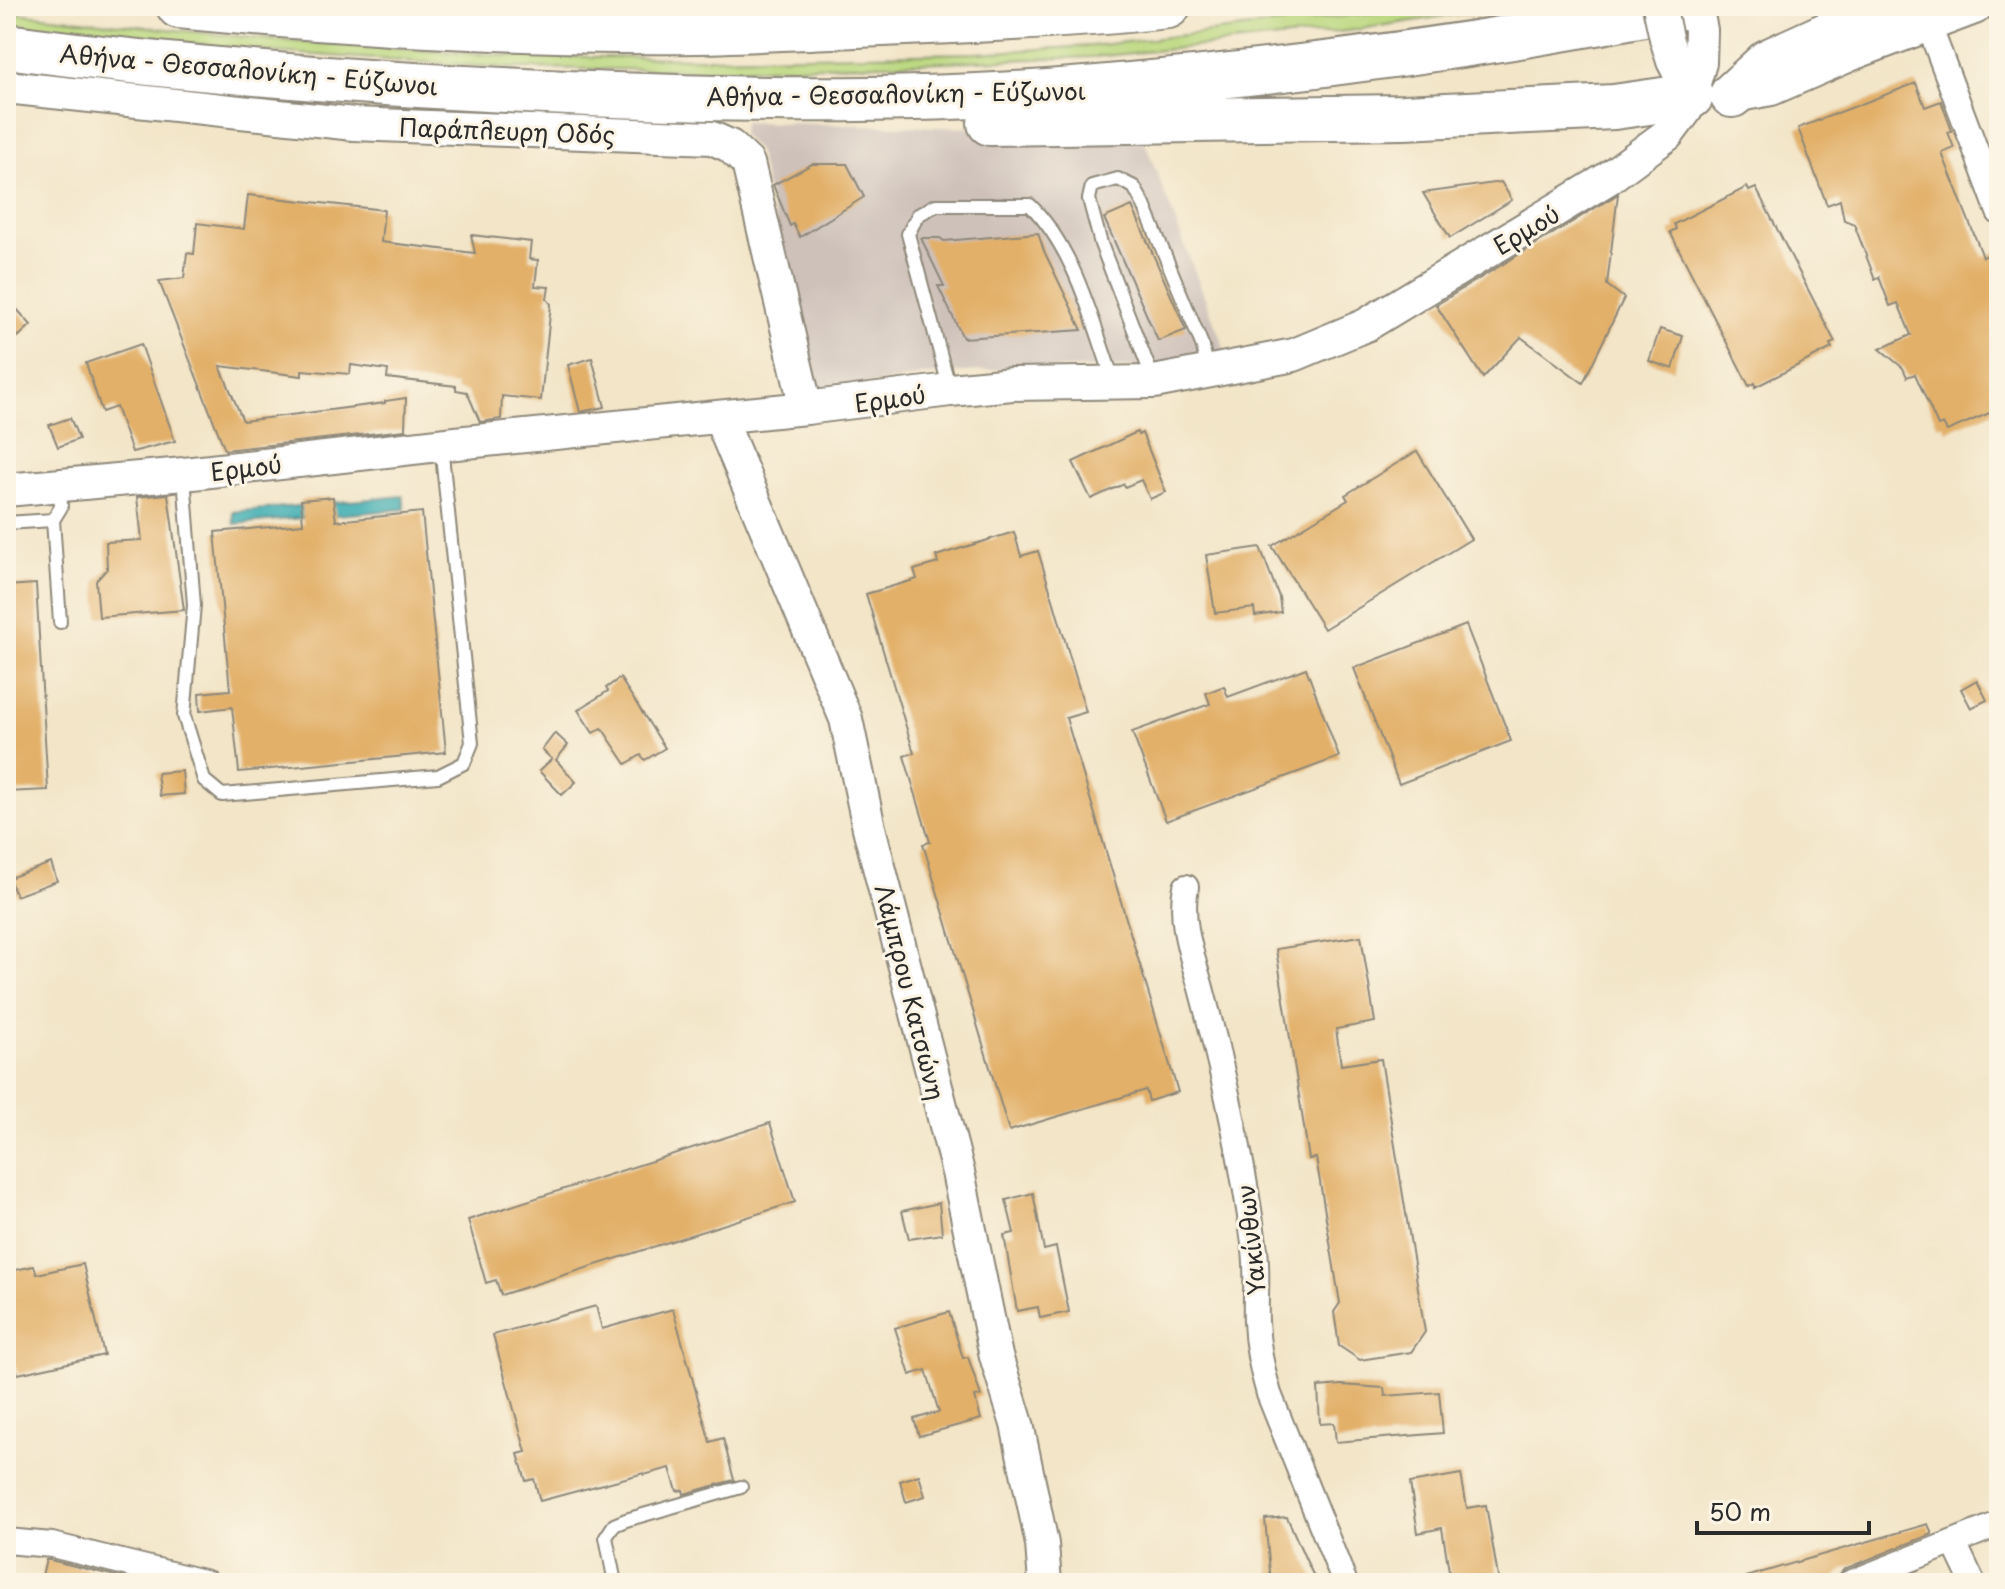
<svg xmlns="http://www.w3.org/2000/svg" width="2005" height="1589" viewBox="0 0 2005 1589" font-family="'Playpen Sans',sans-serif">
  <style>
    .industrial { fill: #cec1ba }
    .green { fill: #b9d77d; stroke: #728154; stroke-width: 2 }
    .water { fill: #39abb1; stroke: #326b6e; stroke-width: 2 }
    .building { fill: #e2b069 }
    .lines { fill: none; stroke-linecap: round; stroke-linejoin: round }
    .service-casing { stroke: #8e887a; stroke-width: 16 }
    .minor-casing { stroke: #8e887a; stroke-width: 28 }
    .tertiary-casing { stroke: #8e887a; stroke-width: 36 }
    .secondary-casing { stroke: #8e887a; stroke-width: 40 }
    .motorway-casing { stroke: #8e887a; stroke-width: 48 }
    .service { stroke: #fff; stroke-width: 12 }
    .minor { stroke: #fff; stroke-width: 24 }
    .tertiary { stroke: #fff; stroke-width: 32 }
    .secondary { stroke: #fff; stroke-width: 36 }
    .motorway { stroke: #fff; stroke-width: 44 }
    .tertiary-bridge-casing { stroke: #8e887a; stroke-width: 36; stroke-linecap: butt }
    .tertiary-bridge { stroke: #fff; stroke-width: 32 }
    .labels { text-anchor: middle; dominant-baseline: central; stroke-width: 6; stroke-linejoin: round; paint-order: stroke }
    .street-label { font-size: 24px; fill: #2b2b2b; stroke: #fcf5e5 }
  </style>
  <rect width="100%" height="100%" fill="#fcf5e5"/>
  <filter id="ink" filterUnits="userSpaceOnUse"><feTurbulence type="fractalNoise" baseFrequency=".0125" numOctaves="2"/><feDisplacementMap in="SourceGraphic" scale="16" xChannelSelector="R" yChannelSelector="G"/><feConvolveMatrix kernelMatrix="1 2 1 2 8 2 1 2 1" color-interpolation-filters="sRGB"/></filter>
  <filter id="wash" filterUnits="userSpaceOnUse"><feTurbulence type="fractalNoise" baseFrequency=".006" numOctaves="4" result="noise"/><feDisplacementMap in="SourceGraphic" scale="32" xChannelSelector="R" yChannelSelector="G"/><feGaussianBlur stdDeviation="1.8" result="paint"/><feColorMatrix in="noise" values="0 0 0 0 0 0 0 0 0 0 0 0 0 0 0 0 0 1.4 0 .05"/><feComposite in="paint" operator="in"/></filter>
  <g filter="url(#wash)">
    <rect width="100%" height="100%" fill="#f2e5c8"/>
    <path class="industrial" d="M 743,122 L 1141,132 L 1228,358 L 1168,367 L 1010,369 L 922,375 L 818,396 L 758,152 L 742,135 Z"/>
    <path class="green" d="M 1429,6 L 1511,6 L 1347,31 L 1094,57 L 702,70 L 507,68 L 272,52 L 6,24 L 6,12 L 272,40 L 507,56 L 703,58 L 975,53 L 1092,46 Z"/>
    <path class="water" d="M 403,496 L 405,509 L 234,524 L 233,512 Z"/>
    <g id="blocks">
      <g class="building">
        <path d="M 1916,83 L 1925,107 L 1941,101 L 1952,131 L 1948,132 L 1954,148 L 1942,153 L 1983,257 L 1999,251 L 1999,340 L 1991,343 L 1999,362 L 1999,409 L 1947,431 L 1943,424 L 1938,426 L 1915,374 L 1907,377 L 1903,368 L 1880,349 L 1911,335 L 1898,303 L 1890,306 L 1879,277 L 1875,279 L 1854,224 L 1844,220 L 1840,200 L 1827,205 L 1798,128 Z"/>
        <path d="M 812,164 L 847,164 L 864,197 L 800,237 L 793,224 L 790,226 L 773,185 Z"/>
        <path d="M 1501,182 L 1512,200 L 1450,238 L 1423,193 Z"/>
        <path d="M 1747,187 L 1749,191 L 1756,188 L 1835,342 L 1830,344 L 1832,348 L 1755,387 L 1755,383 L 1749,386 L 1670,232 L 1676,229 L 1674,224 Z"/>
        <path d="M 1618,194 L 1607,285 L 1624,298 L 1583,383 L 1521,337 L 1483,378 L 1436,305 Z"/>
        <path d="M 248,195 L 384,210 L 381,242 L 475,253 L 471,235 L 531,242 L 529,259 L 538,260 L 535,286 L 549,287 L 547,299 L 551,304 L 541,400 L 502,396 L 501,419 L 480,422 L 467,392 L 456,390 L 456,386 L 387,378 L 388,370 L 351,365 L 350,374 L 302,370 L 302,376 L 220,366 L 243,421 L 385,403 L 385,401 L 406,398 L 405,430 L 225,450 L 159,281 L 184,278 L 187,253 L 194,254 L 197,223 L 244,229 Z"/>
        <path d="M 1132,206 L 1186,330 L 1158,341 L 1104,218 Z"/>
        <path d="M 1038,233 L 1044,251 L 1082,330 L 963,338 L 938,286 L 944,286 L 921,238 L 940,238 L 944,241 Z"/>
        <path d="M 6,297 L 31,325 L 18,337 L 6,323 Z"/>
        <path d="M 1660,329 L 1683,336 L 1673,369 L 1649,361 Z"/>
        <path d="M 141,344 L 175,441 L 132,452 L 116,407 L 102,412 L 86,363 Z"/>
        <path d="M 592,358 L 605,407 L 580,412 L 568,365 Z"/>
        <path d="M 70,418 L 79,439 L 58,447 L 49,425 Z"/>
        <path d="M 1137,432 L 1138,435 L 1142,433 L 1166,492 L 1150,499 L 1141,480 L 1125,487 L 1124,484 L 1091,499 L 1073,462 Z"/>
        <path d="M 1417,451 L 1471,539 L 1324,629 L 1272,546 L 1348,500 L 1345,495 Z"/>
        <path d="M 168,494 L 184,610 L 99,617 L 96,581 L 107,569 L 106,542 L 142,540 L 137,497 Z"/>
        <path d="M 333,497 L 336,521 L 422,512 L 446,752 L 239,772 L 232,707 L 200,711 L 199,693 L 230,690 L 215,532 L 303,524 L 301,500 Z"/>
        <path d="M 1014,532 L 1021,556 L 1038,551 L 1054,603 L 1086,712 L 1066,718 L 1178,1092 L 1149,1101 L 1146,1090 L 1009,1131 L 923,844 L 930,842 L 904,756 L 914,753 L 866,594 L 917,579 L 914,570 L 938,563 L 936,556 Z"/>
        <path d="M 1260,547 L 1279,597 L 1281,612 L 1255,616 L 1254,608 L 1215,613 L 1206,555 Z"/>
        <path d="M 36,584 L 48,790 L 6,792 L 6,586 Z"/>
        <path d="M 1466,625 L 1511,741 L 1399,784 L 1354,668 Z"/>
        <path d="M 1306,668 L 1339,757 L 1166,821 L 1132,732 L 1210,704 L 1206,693 L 1224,686 L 1228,697 Z"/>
        <path d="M 620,678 L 665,748 L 645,760 L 641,755 L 626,764 L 602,728 L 593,733 L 578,710 L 608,691 L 606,688 Z"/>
        <path d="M 1977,680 L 1987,700 L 1971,708 L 1961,689 Z"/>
        <path d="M 555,733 L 568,745 L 556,760 L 576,782 L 562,795 L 539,771 L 552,759 L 542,750 Z"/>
        <path d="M 182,771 L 184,794 L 160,796 L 157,773 Z"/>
        <path d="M 51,863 L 57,881 L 16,896 L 9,878 Z"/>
        <path d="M 1361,936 L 1375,1022 L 1336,1029 L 1341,1065 L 1381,1059 L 1425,1332 L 1411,1352 L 1360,1360 L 1339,1346 L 1334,1312 L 1340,1303 L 1316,1158 L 1309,1159 L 1276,949 Z"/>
        <path d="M 770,1123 L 795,1202 L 501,1295 L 496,1280 L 486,1283 L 468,1220 Z"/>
        <path d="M 1033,1193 L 1044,1250 L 1056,1247 L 1069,1312 L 1040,1318 L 1038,1307 L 1017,1311 L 1004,1235 L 1014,1233 L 1006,1200 Z"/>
        <path d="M 939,1203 L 942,1234 L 909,1239 L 902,1211 Z"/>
        <path d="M 83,1264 L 104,1355 L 18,1374 L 8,1347 L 12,1346 L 6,1322 L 6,1272 L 34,1266 L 37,1274 Z"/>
        <path d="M 596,1306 L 602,1329 L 673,1309 L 710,1442 L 723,1438 L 734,1480 L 684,1494 L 683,1490 L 677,1491 L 670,1468 L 644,1475 L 644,1473 L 540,1501 L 534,1479 L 526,1481 L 518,1454 L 526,1452 L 493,1335 Z"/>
        <path d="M 949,1312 L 963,1358 L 968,1357 L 981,1396 L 975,1397 L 981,1419 L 919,1436 L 914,1419 L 939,1412 L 926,1370 L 910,1375 L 895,1328 Z"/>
        <path d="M 1342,1385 L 1384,1388 L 1385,1396 L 1439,1392 L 1443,1433 L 1336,1442 L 1334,1423 L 1320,1424 L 1318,1387 Z"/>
        <path d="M 1461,1474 L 1467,1508 L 1486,1505 L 1499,1583 L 1451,1583 L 1442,1528 L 1418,1533 L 1410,1483 Z"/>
        <path d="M 919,1475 L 925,1496 L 906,1502 L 900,1481 Z"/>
        <path d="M 1287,1517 L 1306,1560 L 1317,1583 L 1271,1583 L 1265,1519 Z"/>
        <path d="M 1928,1524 L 1932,1534 L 1844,1569 L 1835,1580 L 1828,1583 L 1747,1583 L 1746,1577 Z"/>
        <path d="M 46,1560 L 50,1560 L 144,1583 L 40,1583 Z"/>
      </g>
    </g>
  </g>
  <g filter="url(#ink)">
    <use href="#blocks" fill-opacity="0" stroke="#8e887a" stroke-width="2"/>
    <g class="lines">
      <g class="service-casing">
        <g id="service">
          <path d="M 1153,379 L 1101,244 L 1089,199 L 1092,186 L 1118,179 L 1134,187 L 1144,205 L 1203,347 L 1207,369"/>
          <path d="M 950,390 L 908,234 L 918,215 L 936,205 L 1030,205 C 1075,249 1092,321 1113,379"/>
          <path d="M 184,477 L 194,605 L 184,716 L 204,780 L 222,795 L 438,776 L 464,763 L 472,743 L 441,445"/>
          <path d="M 53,520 L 60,622"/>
          <path d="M 6,523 L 53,520 L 61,507 L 60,486"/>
          <path d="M 615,1583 L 606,1537 L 614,1525 L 626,1520 L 741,1487"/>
        </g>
      </g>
      <g class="minor-casing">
        <g id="minor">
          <path d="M 1928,23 L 1999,212"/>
          <path d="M 1186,887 C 1179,920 1192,956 1201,988 C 1224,1074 1243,1161 1255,1250 C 1258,1274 1255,1298 1256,1322 C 1257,1347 1262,1370 1269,1394 L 1345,1583"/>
          <path d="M 6,1541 L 52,1545 L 207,1583"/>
          <path d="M 1954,1543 L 1973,1583"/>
          <path d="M 1850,1583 L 1999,1524"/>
        </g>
      </g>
      <g class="tertiary-casing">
        <g id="tertiary">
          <path d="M 1666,38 L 1673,61 L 1691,96"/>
          <path d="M 6,87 L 354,124 L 712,138 L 730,146 L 748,163 L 806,408"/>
          <path d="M 720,418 L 846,719 L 869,828 L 958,1172 L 996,1356 L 1017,1424 L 1042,1544 L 1045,1583"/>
          <path d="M 6,490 L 184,474 L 456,443 L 806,408 L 950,390 L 1012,384 L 1154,382 L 1294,355 L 1366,325 L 1607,179 L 1668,134 L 1686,110 L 1700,63 L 1701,30 L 1696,6"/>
        </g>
      </g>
      <g class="secondary-casing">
        <path id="secondary" d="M 1728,95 L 1771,87 L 1854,51 L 1974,6"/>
      </g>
      <g class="motorway-casing">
        <g id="motorway">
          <path d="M 179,6 C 351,23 525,33 698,31 C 750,30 802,27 855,25 C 959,21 1064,17 1168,6"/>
          <path d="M 6,46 C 200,72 394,86 590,94 C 759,101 929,103 1098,88 C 1296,71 1493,44 1687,6"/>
          <path d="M 1732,95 L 1769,61 L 1835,31 L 1904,6"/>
          <path d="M 990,123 L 1404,117 L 1614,107 L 1691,96"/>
        </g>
      </g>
      <use href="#service" class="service"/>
      <use href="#minor" class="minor"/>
      <use href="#tertiary" class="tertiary"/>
      <use href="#secondary" class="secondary"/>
      <use href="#motorway" class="motorway"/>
      <g class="tertiary-bridge-casing">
        <path id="tertiary-bridge" d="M 1659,6 L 1666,38"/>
      </g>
      <use href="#tertiary-bridge" class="tertiary-bridge"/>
    </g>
  </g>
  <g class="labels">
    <g class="street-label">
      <text transform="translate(249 69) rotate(5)">Αθήνα - Θεσσαλονίκη - Εύζωνοι</text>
      <text transform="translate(896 93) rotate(-1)">Αθήνα - Θεσσαλονίκη - Εύζωνοι</text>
      <text transform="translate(507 130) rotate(2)">Παράπλευρη Οδός</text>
      <text transform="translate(1526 229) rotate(-31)">Ερμού</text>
      <text transform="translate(890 398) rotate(-8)">Ερμού</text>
      <text transform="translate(246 467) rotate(-7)">Ερμού</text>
      <text transform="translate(911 992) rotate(76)">Λάμπρου Κατσώνη</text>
      <text transform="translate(1250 1240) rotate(-96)">Υακίνθων</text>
    </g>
  </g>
  <rect width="2005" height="1589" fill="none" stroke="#fcf5e5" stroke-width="32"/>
  <path d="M1697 1521v12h172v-12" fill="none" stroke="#2b2b2b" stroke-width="4"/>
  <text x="1709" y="1521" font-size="24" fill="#2b2b2b" stroke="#fcf5e5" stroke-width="6" paint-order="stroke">50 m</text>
</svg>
